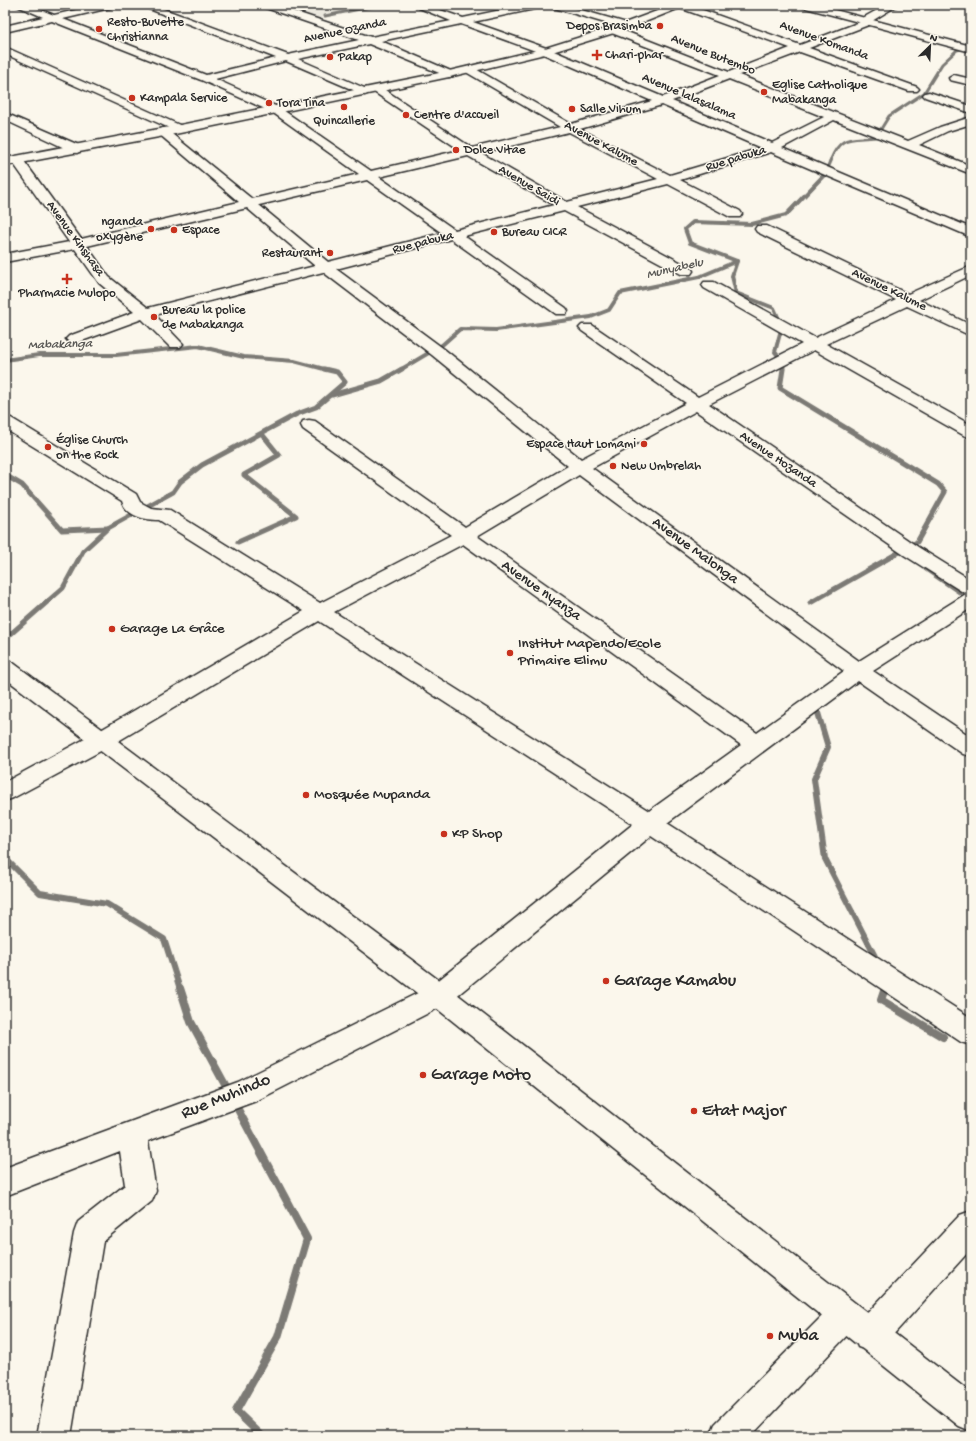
<svg xmlns="http://www.w3.org/2000/svg" width="976" height="1441" viewBox="0 0 976 1441" font-family="'Gochi Hand',sans-serif">
  <style>
    .built { fill: #ebe8de }
    .lines { fill: none; stroke-linecap: round; stroke-linejoin: round }
    .stream-far4 { stroke: #7b7a75; stroke-width: 3 }
    .stream-far3 { stroke: #7b7a75; stroke-width: 4 }
    .stream-far2 { stroke: #7b7a75; stroke-width: 5 }
    .stream-far1 { stroke: #7b7a75; stroke-width: 6 }
    .stream { stroke: #7b7a75; stroke-width: 8 }
    .street-casing { stroke: #2b2b2b; stroke-width: 3 }
    .secondary-casing { stroke: #2b2b2b; stroke-width: 3 }
    .highway-casing { stroke: #2b2b2b; stroke-width: 3 }
    .street { fill: #fbf7ec; fill-rule: evenodd }
    .secondary { fill: #fbf7ec; fill-rule: evenodd }
    .highway { fill: #fbf7ec; fill-rule: evenodd }
    .poi-dot { fill: #c8321e; stroke: #fbf7ec; stroke-width: 1.5 }
    .labels { text-anchor: middle; dominant-baseline: central; stroke-width: 3; stroke-linejoin: round; paint-order: stroke }
    .far-poi-label { font-size: 13px; fill: #2b2b2b; stroke: #fbf7ec; text-anchor: start }
    .far-street-label { font-size: 13px; fill: #2b2b2b; stroke: #fbf7ec }
    .far-water-label { font-size: 13px; font-style: italic; fill: #5a5956; stroke: #fbf7ec }
    .street-label { font-size: 15px; fill: #2b2b2b; stroke: #fbf7ec }
    .poi-label { font-size: 15px; fill: #2b2b2b; stroke: #fbf7ec; text-anchor: start }
    .near-poi-label { font-size: 18px; fill: #2b2b2b; stroke: #fbf7ec; text-anchor: start }
    .near-street-label { font-size: 18px; fill: #2b2b2b; stroke: #fbf7ec }
  </style>
  <rect width="100%" height="100%" fill="#fbf7ec"/>
  <filter id="ink" filterUnits="userSpaceOnUse"><feTurbulence type="fractalNoise" baseFrequency=".025" numOctaves="2"/><feDisplacementMap in="SourceGraphic" scale="8" xChannelSelector="R" yChannelSelector="G"/><feConvolveMatrix kernelMatrix="1 2 1 2 8 2 1 2 1" color-interpolation-filters="sRGB"/></filter>
  <g filter="url(#ink)">
    <path class="built" d="M 275,5 L 368,5 L 317,20 Z"/>
    <g class="lines">
      <g class="stream-far4">
        <path d="M 325,16 L 380,5"/>
        <path d="M 830,161 C 841,134 850,140 876,137 L 889,116 L 924,93 L 942,64 L 957,50 L 971,46"/>
      </g>
      <g class="stream-far3">
        <path d="M 737,261 L 732,276 L 736,293 L 774,308 L 782,326 L 775,352 L 784,363 L 783,370"/>
        <path d="M 5,360 L 39,355 L 116,355 L 198,346 L 244,357 L 294,361 L 328,370"/>
        <path d="M 400,370 L 442,345 L 460,329 L 496,330 L 591,317 L 609,310 L 620,293 L 699,277 L 737,261 L 690,243 L 685,229 L 693,222 L 752,224 L 786,215 L 825,174 L 831,160"/>
      </g>
      <g class="stream-far2">
        <path d="M 783,369 L 780,388 L 938,484 L 945,492 L 917,542 L 810,603"/>
        <path d="M 332,395 L 381,381 L 402,369"/>
        <path d="M 5,475 L 22,485 L 62,530 L 108,528"/>
        <path d="M 238,542 L 296,516 L 244,475 L 279,455 L 262,434"/>
        <path d="M 926,569 L 971,600"/>
        <path d="M 5,639 L 63,588 L 83,551 L 108,528 L 173,492 L 180,482 L 202,465 L 297,414 L 316,407 L 345,382 L 337,372 L 324,369"/>
      </g>
      <g class="stream-far1">
        <path d="M 817,704 L 816,706 L 828,747 L 814,779 L 825,859 L 879,964"/>
        <path d="M 5,858 L 40,893 L 107,904 L 164,939 L 180,989"/>
        <path d="M 884,989 L 886,983"/>
      </g>
      <g class="stream">
        <path d="M 180,988 L 191,1022 L 229,1092"/>
        <path d="M 885,988 L 881,1000 L 943,1037"/>
        <path d="M 234,1102 L 307,1239 L 278,1337 L 236,1411 L 262,1436"/>
      </g>
      <g class="street-casing">
        <g id="street">
          <path d="M 15,5 L 29,5 L 54,15 L 98,5 L 116,5 L 114,7 L 63,19 L 206,75 L 276,58 L 139,5 L 153,5 L 288,55 L 359,40 L 263,7 L 261,5 L 275,5 L 371,37 L 451,21 L 412,5 L 426,5 L 463,18 L 525,5 L 544,5 L 539,8 L 473,22 L 549,49 L 663,97 L 720,75 L 609,32 L 608,30 L 609,28 L 617,28 L 729,72 L 790,48 L 677,7 L 675,5 L 689,5 L 800,45 L 860,22 L 861,19 L 886,5 L 898,5 L 872,21 L 871,24 L 809,48 L 917,87 L 919,89 L 917,91 L 909,91 L 800,52 L 739,75 L 908,141 L 940,127 L 971,117 L 971,124 L 948,131 L 919,145 L 971,166 L 971,174 L 834,120 L 782,148 L 971,228 L 971,237 L 771,152 L 680,180 L 740,211 L 742,214 L 740,217 L 730,217 L 668,184 L 577,207 L 691,268 L 693,271 L 691,274 L 681,274 L 564,211 L 464,236 L 566,308 L 568,311 L 566,314 L 556,314 L 451,239 L 336,269 L 444,349 L 581,459 L 686,403 L 582,331 L 579,328 L 582,325 L 592,325 L 698,397 L 802,344 L 704,288 L 702,285 L 704,282 L 714,282 L 815,338 L 896,300 L 757,232 L 755,229 L 757,226 L 767,226 L 908,294 L 971,266 L 971,275 L 919,300 L 971,325 L 971,336 L 907,306 L 826,344 L 971,425 L 971,437 L 965,436 L 814,350 L 709,404 L 918,547 L 971,580 L 971,608 L 873,671 L 971,737 L 971,756 L 963,754 L 858,681 L 667,823 L 971,1018 L 971,1045 L 961,1042 L 921,1015 L 651,836 L 448,1003 L 256,1101 L 148,1141 L 156,1191 L 152,1201 L 103,1241 L 71,1436 L 37,1436 L 74,1233 L 78,1222 L 125,1185 L 120,1151 L 5,1196 L 5,1168 L 238,1082 L 430,987 L 633,824 L 319,621 L 110,746 L 13,798 L 5,801 L 5,782 L 94,734 L 304,611 L 159,520 C 145,520 126,516 122,501 L 5,429 L 5,417 L 11,418 L 136,494 L 140,502 L 151,508 L 170,510 L 320,603 L 451,535 L 303,429 L 301,425 L 303,421 L 309,420 L 315,421 L 465,527 L 568,466 L 432,355 L 323,272 L 155,315 L 180,341 L 183,344 L 180,347 L 170,347 L 142,319 L 79,342 L 69,342 L 66,339 L 69,336 L 134,312 L 99,283 L 75,249 L 5,262 L 5,254 L 69,242 L 11,160 L 13,157 L 21,157 L 81,239 L 239,202 L 159,134 L 157,132 L 163,128 L 167,130 L 252,199 L 359,174 L 272,112 L 201,80 L 52,21 L 5,32 L 5,26 L 43,17 ZM 461,24 L 541,53 L 652,101 L 571,124 L 474,68 L 466,68 L 465,70 L 466,72 L 560,127 L 472,148 L 382,88 L 374,88 L 372,90 L 374,92 L 460,150 L 371,171 L 280,108 L 215,79 L 286,61 L 365,95 L 371,92 L 369,90 L 298,59 L 369,44 L 449,77 L 453,76 L 454,74 L 453,72 L 381,41 ZM 729,79 L 824,117 L 772,143 L 672,101 ZM 662,105 L 761,148 L 670,175 L 580,129 ZM 569,132 L 658,179 L 567,202 L 481,153 ZM 468,156 L 554,205 L 455,230 L 379,177 ZM 367,180 L 442,233 L 328,262 L 259,205 ZM 247,208 L 315,266 L 148,308 L 109,277 L 87,246 ZM 696,411 L 904,555 L 966,594 L 859,661 L 592,468 ZM 579,475 L 844,671 L 757,733 L 477,536 ZM 463,544 L 741,745 L 649,811 L 334,612 Z"/>
          <path d="M 549,5 L 564,5 L 630,24 L 631,26 L 626,29 L 622,28 L 551,7 Z"/>
          <path d="M 5,47 L 184,127 L 186,129 L 184,131 L 176,131 L 5,54 Z"/>
          <path d="M 954,75 L 971,79 L 971,85 L 950,80 L 949,78 Z"/>
          <path d="M 929,92 L 971,106 L 971,113 L 925,97 L 923,95 L 925,93 Z"/>
          <path d="M 971,1211 L 971,1249 L 882,1347 L 870,1351 L 858,1347 L 854,1335 L 858,1323 L 960,1215 Z"/>
          <path d="M 844,1300 L 855,1305 L 860,1316 L 855,1327 L 751,1436 L 710,1436 L 715,1424 L 833,1305 Z"/>
        </g>
      </g>
      <g class="secondary-casing">
        <g id="secondary">
          <path d="M 800,5 L 816,5 L 971,46 L 971,52 L 802,7 Z"/>
          <path d="M 5,113 L 81,146 L 83,149 L 77,153 L 73,152 L 5,120 Z"/>
        </g>
      </g>
      <g class="highway-casing">
        <g id="highway">
          <path d="M 673,5 L 687,5 L 630,28 L 549,53 L 449,77 L 180,133 L 5,166 L 5,158 L 180,125 L 449,71 L 542,49 L 622,24 Z"/>
          <path d="M 5,660 L 12,662 L 448,987 L 971,1393 L 971,1431 L 959,1426 L 430,1003 L 5,678 Z"/>
        </g>
      </g>
      <use href="#street" class="street"/>
      <use href="#secondary" class="secondary"/>
      <use href="#highway" class="highway"/>
    </g>
  </g>
  <g class="poi-dot">
    <circle cx="660" cy="26" r="4"/>
    <circle cx="99" cy="29" r="4"/>
    <path d="M595 49h4v4h4v4h-4v4h-4v-4h-4v-4h4z"/>
    <circle cx="330" cy="57" r="4"/>
    <circle cx="764" cy="92" r="4"/>
    <circle cx="132" cy="98" r="4"/>
    <circle cx="269" cy="103" r="4"/>
    <circle cx="344" cy="107" r="4"/>
    <circle cx="572" cy="109" r="4"/>
    <circle cx="406" cy="115" r="4"/>
    <circle cx="456" cy="150" r="4"/>
    <circle cx="151" cy="229" r="4"/>
    <circle cx="174" cy="230" r="4"/>
    <circle cx="494" cy="232" r="4"/>
    <circle cx="330" cy="253" r="4"/>
    <path d="M65 273h4v4h4v4h-4v4h-4v-4h-4v-4h4z"/>
    <circle cx="154" cy="317" r="4"/>
    <circle cx="644" cy="444" r="4"/>
    <circle cx="48" cy="447" r="4"/>
    <circle cx="613" cy="466" r="4"/>
    <circle cx="112" cy="629" r="4"/>
    <circle cx="510" cy="653" r="4"/>
    <circle cx="306" cy="795" r="4"/>
    <circle cx="444" cy="834" r="4"/>
    <circle cx="606" cy="981" r="4"/>
    <circle cx="423" cy="1075" r="4"/>
    <circle cx="694" cy="1111" r="4"/>
    <circle cx="770" cy="1336" r="4"/>
  </g>
  <g class="labels">
    <g class="far-poi-label">
      <text x="107" y="22">Resto-Buvette<tspan x="107" dy="15">Christianna</tspan></text>
      <text x="652" y="26" text-anchor="end">Depos Brasimba</text>
      <text x="605" y="55">Chari-phar</text>
      <text x="338" y="57">Pakap</text>
      <text x="772" y="85">Eglise Catholique<tspan x="772" dy="15">Mabakanga</tspan></text>
      <text x="140" y="98">Kampala Service</text>
      <text x="277" y="103">Tora Tina</text>
      <text x="580" y="109">Salle Vihum</text>
      <text x="414" y="115">Centre d'accueil</text>
      <text x="344" y="121" text-anchor="middle">Quincallerie</text>
      <text x="464" y="150">Dolce Vitae</text>
      <text x="143" y="222" text-anchor="end">nganda<tspan x="143" dy="15">oxygène</tspan></text>
      <text x="182" y="230">Espace</text>
      <text x="502" y="232">Bureau CICR</text>
      <text x="322" y="253" text-anchor="end">Restaurant</text>
      <text x="67" y="293" text-anchor="middle">Pharmacie Mulopo</text>
      <text x="162" y="310">Bureau la police<tspan x="162" dy="15">de Mabakanga</tspan></text>
      <text x="56" y="440">Église Church<tspan x="56" dy="15">on the Rock</tspan></text>
      <text x="636" y="444" text-anchor="end">Espace Haut Lomami</text>
      <text x="621" y="466">New Umbrelah</text>
    </g>
    <g class="far-street-label">
      <text transform="translate(345 31) rotate(-12)">Avenue Ozanda</text>
      <text transform="translate(824 41) rotate(20)">Avenue Komanda</text>
      <text transform="translate(713 55) rotate(22)">Avenue Butembo</text>
      <text transform="translate(689 97) rotate(23)">Avenue lalasalama</text>
      <text transform="translate(601 144) rotate(28)">Avenue Kalume</text>
      <text transform="translate(736 159) rotate(-17)">Rue pabuka</text>
      <text transform="translate(529 186) rotate(30)">Avenue Saidi</text>
      <text transform="translate(75 239) rotate(54)">Avenue Kinshasa</text>
      <text transform="translate(423 243) rotate(-14)">Rue pabuka</text>
      <text transform="translate(889 290) rotate(26)">Avenue Kalume</text>
      <text transform="translate(778 460) rotate(34)">Avenue Hozanda</text>
    </g>
    <g class="far-water-label">
      <text transform="translate(675 269) rotate(-13)">Munyabelu</text>
      <text transform="translate(60 345) rotate(-2)">Mabakanga</text>
    </g>
    <g class="street-label">
      <text transform="translate(695 551) rotate(36)">Avenue Malonga</text>
      <text transform="translate(541 591) rotate(35)">Avenue nyanza</text>
    </g>
    <g class="poi-label">
      <text x="120" y="629">Garage La Grâce</text>
      <text x="518" y="644">Institut Mapendo/Ecole<tspan x="518" dy="17">Primaire Elimu</tspan></text>
      <text x="314" y="795">Mosquée Mupanda</text>
      <text x="452" y="834">KP Shop</text>
    </g>
    <g class="near-poi-label">
      <text x="614" y="981">Garage Kamabu</text>
      <text x="431" y="1075">Garage Moto</text>
      <text x="702" y="1111">Etat Major</text>
      <text x="778" y="1336">Muba</text>
    </g>
    <g class="near-street-label">
      <text transform="translate(226 1097) rotate(-22)">Rue Muhindo</text>
    </g>
  </g>
  <rect width="976" height="1441" fill="none" stroke="#fbf7ec" stroke-width="20"/>
  <rect x="10" y="10" width="956" height="1421" fill="none" stroke="#2b2b2b" stroke-width="1.5" filter="url(#ink)"/>
  <g transform="translate(930 46) rotate(24)" stroke="#fbf7ec" stroke-width="3" paint-order="stroke">
  <path d="M0-3L7 15L0 10L-7 15Z" fill="#2b2b2b"/>
  <text y="-6" font-size="11" font-weight="bold" text-anchor="middle" fill="#2b2b2b">N</text>
  </g>
</svg>
